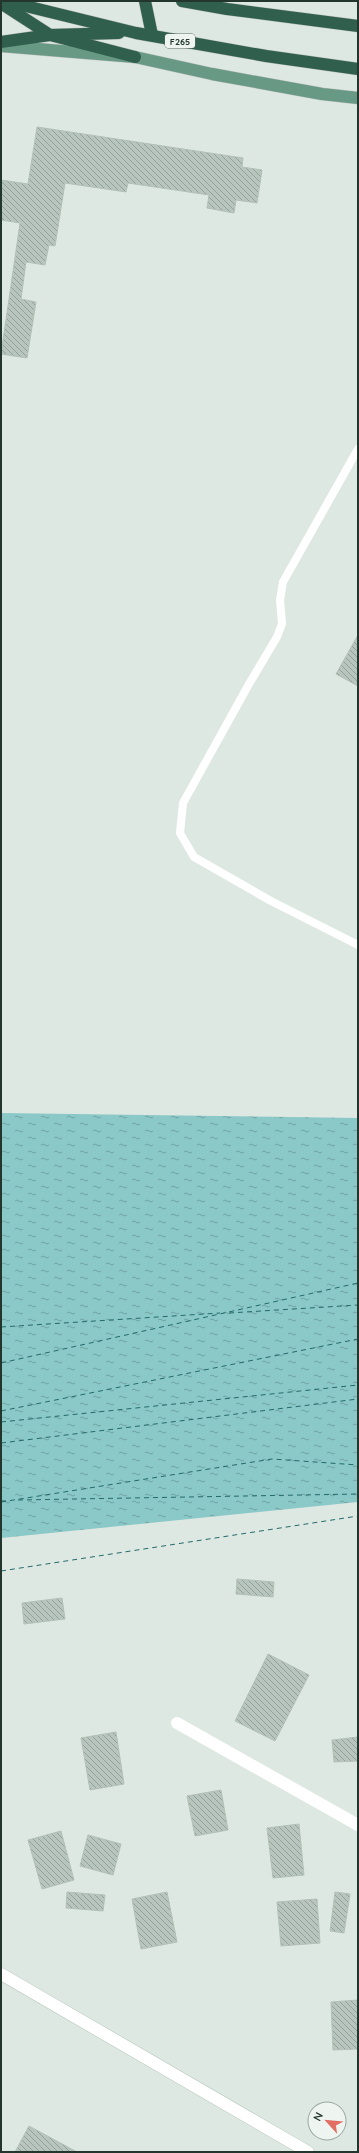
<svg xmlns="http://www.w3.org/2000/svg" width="359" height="2153" viewBox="0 0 359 2153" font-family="Quicksand,sans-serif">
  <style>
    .water { fill: url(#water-ripples) }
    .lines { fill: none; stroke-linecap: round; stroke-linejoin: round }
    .ferry { stroke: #236a6b; stroke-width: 1; stroke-dasharray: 5 4; stroke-linecap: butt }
    .building { fill: url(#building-back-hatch); stroke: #b2c1b8 }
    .secondary-casing { stroke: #b3c6bc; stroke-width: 13 }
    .primary-casing { stroke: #bdc3c0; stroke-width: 13 }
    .motorway-casing { stroke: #bdc3c0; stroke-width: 13 }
    .service { stroke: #fff; stroke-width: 8 }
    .minor { stroke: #fff; stroke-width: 12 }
    .secondary { stroke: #fff; stroke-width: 12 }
    .primary { stroke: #679984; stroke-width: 12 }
    .motorway { stroke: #315f4e; stroke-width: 12 }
    .labels { text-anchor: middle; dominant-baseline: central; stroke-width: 3.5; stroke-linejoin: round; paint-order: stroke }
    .shield { fill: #eef5f1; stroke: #5f6f68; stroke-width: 1 }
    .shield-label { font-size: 9px; font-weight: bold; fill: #22362d }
  </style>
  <defs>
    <pattern id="water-ripples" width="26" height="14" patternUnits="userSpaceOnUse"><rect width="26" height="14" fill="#8bc8c8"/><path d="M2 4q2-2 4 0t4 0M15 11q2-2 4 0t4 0" fill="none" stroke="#71a3a3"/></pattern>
    <pattern id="building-back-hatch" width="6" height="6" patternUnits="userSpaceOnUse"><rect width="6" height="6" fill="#b7c5be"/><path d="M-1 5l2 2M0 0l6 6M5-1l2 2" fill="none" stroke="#94a19b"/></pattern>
  </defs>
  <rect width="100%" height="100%" fill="#dee8e2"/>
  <path class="water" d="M 1,1113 L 358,1118 L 358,1502 L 1,1538 Z"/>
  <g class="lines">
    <g class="ferry">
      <path d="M 229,1313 L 358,1305"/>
      <path d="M 1,1327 L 220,1313"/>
      <path d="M 1,1363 L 358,1283"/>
      <path d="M 1,1411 L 358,1339"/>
      <path d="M 1,1422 L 358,1385"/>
      <path d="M 1,1443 L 358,1399"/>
      <path d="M 18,1500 L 358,1494"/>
      <path d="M 1,1501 L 8,1501"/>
      <path d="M 1,1502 L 272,1459 L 358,1465"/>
      <path d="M 1,1571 L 358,1516"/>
    </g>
  </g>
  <g class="building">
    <path d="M 37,127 L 243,158 L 242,167 L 262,170 L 257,203 L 236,200 L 234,213 L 207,208 L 209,195 L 128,183 L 126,192 L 65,183 L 55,246 L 49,245 L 45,265 L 26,262 L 21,299 L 36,302 L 27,358 L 1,354 L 20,223 L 1,220 L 1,180 L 28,184 Z"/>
    <path d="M 358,635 L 358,686 L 336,674 Z"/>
    <path d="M 237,1579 L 274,1582 L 273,1597 L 236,1594 Z"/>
    <path d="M 62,1598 L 65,1619 L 24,1624 L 22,1603 Z"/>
    <path d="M 268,1654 L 309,1675 L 275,1741 L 235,1721 Z"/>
    <path d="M 116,1732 L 124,1784 L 90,1790 L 81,1738 Z"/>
    <path d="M 358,1737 L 358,1761 L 334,1762 L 332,1740 Z"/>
    <path d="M 221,1790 L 228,1830 L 195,1836 L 187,1796 Z"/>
    <path d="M 299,1824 L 304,1875 L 273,1878 L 267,1828 Z"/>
    <path d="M 61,1831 L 74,1880 L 42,1889 L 28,1840 Z"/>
    <path d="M 88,1835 L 121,1844 L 113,1875 L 80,1866 Z"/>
    <path d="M 67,1892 L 105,1895 L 103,1911 L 66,1908 Z"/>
    <path d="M 167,1892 L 177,1942 L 141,1949 L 132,1899 Z"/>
    <path d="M 335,1892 L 350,1894 L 344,1933 L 330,1931 Z"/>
    <path d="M 317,1899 L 320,1943 L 281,1946 L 277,1902 Z"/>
    <path d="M 358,2000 L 358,2049 L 333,2050 L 331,2002 Z"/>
    <path d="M 29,2126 L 77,2152 L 15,2152 Z"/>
  </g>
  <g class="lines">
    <g class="secondary-casing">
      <path id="secondary" d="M 1,1974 L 308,2152"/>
    </g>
    <g class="primary-casing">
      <path id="primary" d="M 1,46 L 135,57 L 212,74 L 322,94 L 358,98"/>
    </g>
    <g class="motorway-casing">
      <g id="motorway">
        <path d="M 5,1 L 136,33 L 266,56 L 358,69"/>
        <path d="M 145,1 L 152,35"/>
        <path d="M 182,1 L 227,9 L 358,26"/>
        <path d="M 2,4 L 50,35 L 135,57"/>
        <path d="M 1,42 L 50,35 L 119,33"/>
      </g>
    </g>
    <path class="service" d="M 358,449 L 283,582 L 280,600 L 282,624 L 277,637 L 249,684 L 183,803 L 180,833 L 194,857 L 271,901 L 358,945"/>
    <path class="minor" d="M 177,1723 L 358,1825"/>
    <use href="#secondary" class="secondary"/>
    <use href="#primary" class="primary"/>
    <use href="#motorway" class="motorway"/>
  </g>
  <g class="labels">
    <rect class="shield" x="165" y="34" width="30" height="14" rx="3"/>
    <g class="shield-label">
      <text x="180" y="41">F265</text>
    </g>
  </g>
  <rect width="359" height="2153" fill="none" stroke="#22362d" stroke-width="4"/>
  <g transform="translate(327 2121) rotate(297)"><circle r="19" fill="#eef5f1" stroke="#9ca9a3"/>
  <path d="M0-3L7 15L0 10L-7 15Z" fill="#e26d62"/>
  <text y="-6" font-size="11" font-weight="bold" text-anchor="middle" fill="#22362d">N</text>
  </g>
</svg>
